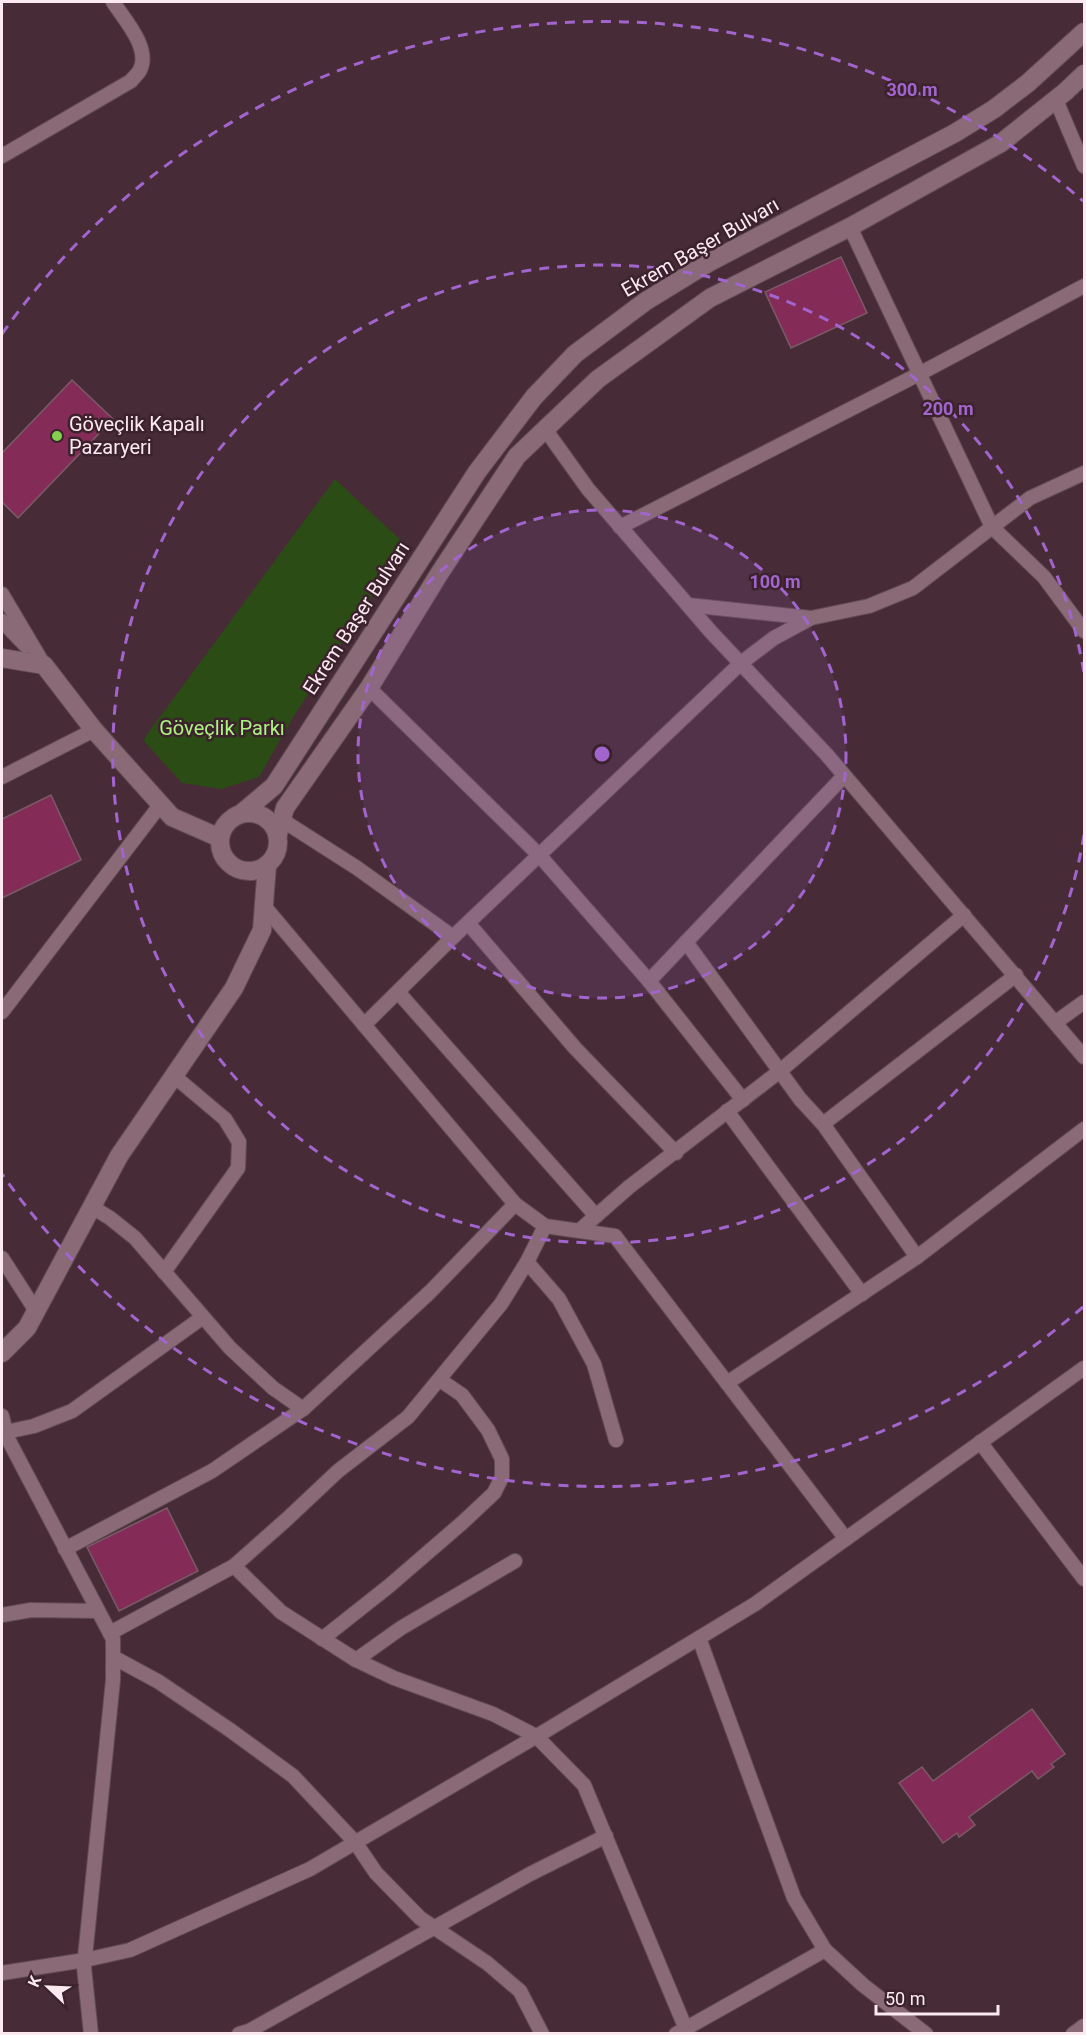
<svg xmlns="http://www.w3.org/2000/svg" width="1086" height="2035" viewBox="0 0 1086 2035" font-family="Roboto,sans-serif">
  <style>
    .green { fill: #2b4c14 }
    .building { fill: #842c57; stroke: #795b67; stroke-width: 1.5 }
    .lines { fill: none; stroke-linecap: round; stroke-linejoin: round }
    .street-casing { stroke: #624c55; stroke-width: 16 }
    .secondary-casing { stroke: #624c55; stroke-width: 20 }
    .street { stroke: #896a76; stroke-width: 14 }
    .secondary { stroke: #896a76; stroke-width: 18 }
    .ring { fill: none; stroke: #a265ce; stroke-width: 3; stroke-dasharray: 10 8 }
    .poi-dot { fill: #83d04e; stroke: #3c222d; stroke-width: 2 }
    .labels { text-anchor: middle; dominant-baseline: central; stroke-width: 5; stroke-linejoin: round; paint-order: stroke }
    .street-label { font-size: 20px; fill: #fceaf0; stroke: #3c222d }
    .poi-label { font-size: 20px; fill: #fceaf0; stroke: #3c222d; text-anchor: start }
    .park-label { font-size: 20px; fill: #adf283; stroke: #3c222d }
    .centre { fill: #a265ce; stroke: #3c222d; stroke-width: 3 }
    .ring-label { font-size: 18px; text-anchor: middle; font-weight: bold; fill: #a265ce; stroke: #3c222d; stroke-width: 5; stroke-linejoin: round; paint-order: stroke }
  </style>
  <rect width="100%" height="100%" fill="#472c37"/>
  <path class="green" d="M 335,479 L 406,545 L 295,714 L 259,777 L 221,789 L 182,783 L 143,740 Z"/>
  <g class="building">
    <path d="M 841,257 L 867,313 L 791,348 L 765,292 Z"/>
    <path d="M 72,380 L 113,419 L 18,518 L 2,502 L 2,453 Z"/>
    <path d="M 51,795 L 81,860 L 2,898 L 2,819 Z"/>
    <path d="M 167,1508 L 198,1571 L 119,1611 L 87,1547 Z"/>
    <path d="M 1032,1709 L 1065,1754 L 1051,1764 L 1054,1767 L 1038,1779 L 1032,1771 L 969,1817 L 975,1825 L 959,1837 L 957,1833 L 943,1843 L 899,1783 L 922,1767 L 933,1781 Z"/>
  </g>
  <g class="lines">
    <g class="street-casing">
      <g id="street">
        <path d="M 1056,100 L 1084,166"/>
        <path d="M 2,156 L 131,81 C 133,78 138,74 140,70 C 151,48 124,19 113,2"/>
        <path d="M 850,227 L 992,527 L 1044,577 L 1084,631"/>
        <path d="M 545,429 L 588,489 L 711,632 L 827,755 L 1084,1057"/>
        <path d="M 620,527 L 919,374 L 1084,286"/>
        <path d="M 2,594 L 44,665"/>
        <path d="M 688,605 L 811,618 L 869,606 L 913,588 L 1030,498 L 1084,473"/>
        <path d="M 2,621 L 26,646"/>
        <path d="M 369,688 L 540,856 L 649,981 L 743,1100"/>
        <path d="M 2,777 L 94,730"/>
        <path d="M 282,820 L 357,868 L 453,937"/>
        <path d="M 264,906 L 515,1204 L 545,1226 L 615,1236 L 846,1539"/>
        <path d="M 468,923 L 575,1048 L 676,1153"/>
        <path d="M 686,942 L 800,1099 L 823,1124 L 917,1257"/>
        <path d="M 649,981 L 844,776"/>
        <path d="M 398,992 L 596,1216"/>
        <path d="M 2,1012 L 161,804"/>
        <path d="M 1056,1022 L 1084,1002"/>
        <path d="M 364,1025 L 453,937 L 741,663 L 774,638 L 811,618"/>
        <path d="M 727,1111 L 862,1294"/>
        <path d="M 823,1124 L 1016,975"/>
        <path d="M 92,1207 L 110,1218 L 135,1238 L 230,1348 L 273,1388 L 303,1409"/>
        <path d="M 545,1226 L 527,1262 L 559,1299 L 594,1364 L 616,1440"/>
        <path d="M 580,1230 L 629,1187 L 780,1071 L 964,915"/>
        <path d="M 2,1258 L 36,1311"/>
        <path d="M 164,1272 L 238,1168 L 239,1142 L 225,1119 L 174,1076"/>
        <path d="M 727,1383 L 917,1257 L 1084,1129"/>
        <path d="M 2,1416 L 7,1437 L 113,1639 L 113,1680 L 84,1967 L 91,2034"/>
        <path d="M 6,1432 L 34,1426 L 72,1411 L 203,1317"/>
        <path d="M 980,1442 L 1084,1579"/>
        <path d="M 65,1549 L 212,1471 L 303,1409 L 430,1292 L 515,1204"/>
        <path d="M 234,1566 L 281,1612 L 356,1660 L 394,1678 L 493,1714 L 536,1736 L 584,1785 L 688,2034"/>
        <path d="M 2,1615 L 31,1610 L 98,1611"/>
        <path d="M 110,1633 L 234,1566 L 287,1519 L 338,1471 L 408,1417 L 501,1304 L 527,1262"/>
        <path d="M 699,1638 L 794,1898 L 825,1950 L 863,1985 L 926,2034"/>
        <path d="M 322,1639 L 389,1586 L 462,1523 L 494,1493 L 502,1477 L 502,1459 L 488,1430 L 462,1395 L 440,1380"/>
        <path d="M 113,1657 L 159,1682 L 230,1730 L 293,1776 L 355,1842 L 376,1873 L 420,1918 L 487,1963 L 520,1991 L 542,2034"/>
        <path d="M 356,1660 L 401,1628 L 515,1561"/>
        <path d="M 2,1973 L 85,1960 L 130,1950 L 310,1869 L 542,1733 L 755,1604 L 1084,1368"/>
        <path d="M 239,2034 L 249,2031 L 530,1874 L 606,1836"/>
        <path d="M 676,2034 L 825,1950"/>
        <path d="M 1073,2034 L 1084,2026"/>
      </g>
    </g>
    <g class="secondary-casing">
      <g id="secondary">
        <path d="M 2,658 L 44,665 L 94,730 L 172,817 L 220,838"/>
        <circle cx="249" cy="842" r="29"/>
        <path d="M 242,813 L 274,786 L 477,472 L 534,397 L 575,354 L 646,301 L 708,263 L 955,133 L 994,109 L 1028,83 L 1084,32"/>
        <path d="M 278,834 L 285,808 L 369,688 L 439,574 L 517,456 L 598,379 L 710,298 L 850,227 L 1001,143 L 1065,92 L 1084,74"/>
        <path d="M 2,1353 L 27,1328 L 119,1156 L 234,988 L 262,930 L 267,865"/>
      </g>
    </g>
    <use href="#street" class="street"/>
    <use href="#secondary" class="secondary"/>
  </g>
  <circle cx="602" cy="754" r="244" fill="#a265ce" fill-opacity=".12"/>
  <g class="ring">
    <circle cx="602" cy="754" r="244"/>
    <path d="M1084 835A489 489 0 1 1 1084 673"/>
    <path d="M1083 1307A733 733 0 0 1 2 1174M2 334A733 733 0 0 1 1083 201"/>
  </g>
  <circle class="poi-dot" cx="57" cy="436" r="6"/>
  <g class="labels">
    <g class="street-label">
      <text transform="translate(700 247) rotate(-30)">Ekrem Başer Bulvarı</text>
      <text transform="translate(356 618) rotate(-57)">Ekrem Başer Bulvarı</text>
    </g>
    <g class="poi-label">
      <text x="69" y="424">Göveçlik Kapalı<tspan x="69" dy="23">Pazaryeri</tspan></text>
    </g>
    <g class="park-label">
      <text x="222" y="728">Göveçlik Parkı</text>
    </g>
  </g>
  <circle cx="602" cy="754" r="9" class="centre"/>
  <g class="ring-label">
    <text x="912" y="96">300 m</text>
    <text x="948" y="415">200 m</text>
    <text x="775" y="588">100 m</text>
  </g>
  <rect width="1086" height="2035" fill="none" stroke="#fceaf0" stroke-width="6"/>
  <g transform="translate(48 1987) rotate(293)" stroke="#3c222d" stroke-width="4.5" paint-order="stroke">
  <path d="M0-4.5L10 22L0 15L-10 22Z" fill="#fceaf0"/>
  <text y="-9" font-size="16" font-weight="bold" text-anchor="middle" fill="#fceaf0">K</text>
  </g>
  <path d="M876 2005v9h122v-9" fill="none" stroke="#fceaf0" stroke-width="3"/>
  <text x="885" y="2005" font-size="18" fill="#fceaf0" stroke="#3c222d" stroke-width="4.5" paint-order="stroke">50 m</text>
</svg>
